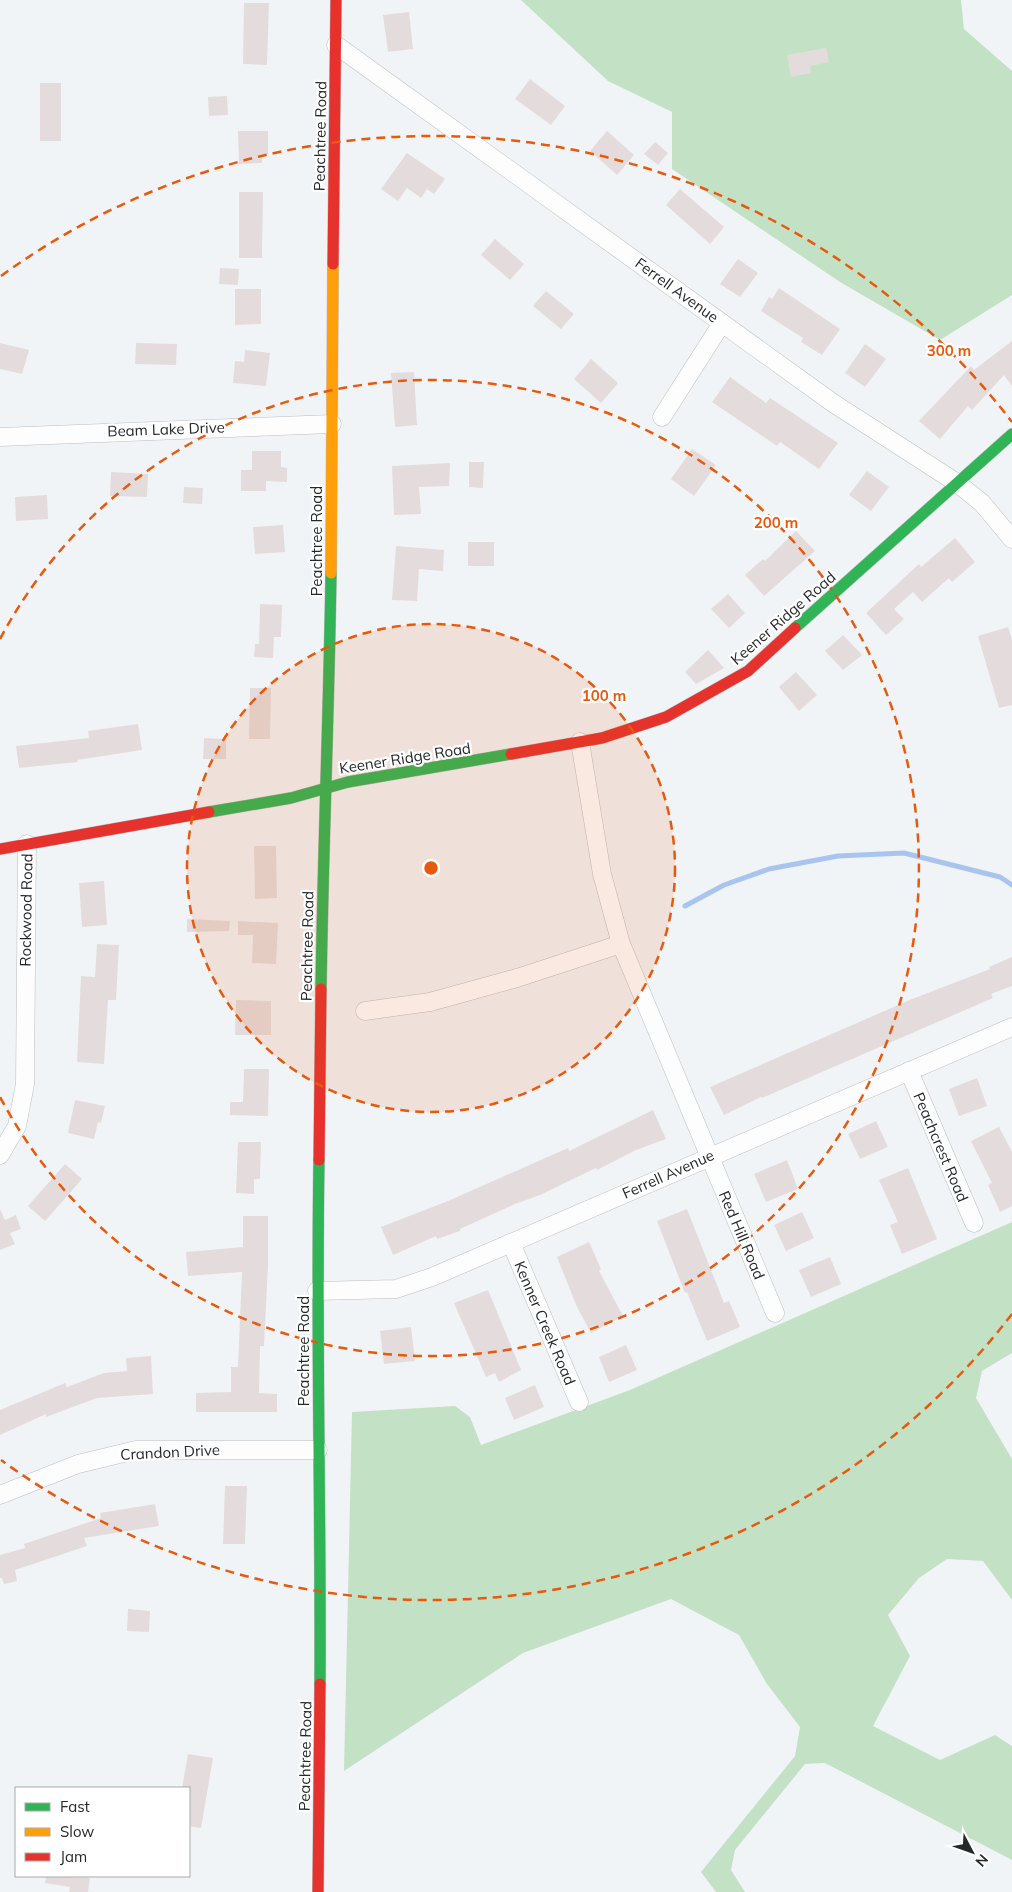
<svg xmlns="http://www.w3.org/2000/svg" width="1012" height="1892" viewBox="0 0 1012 1892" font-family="Mulish,sans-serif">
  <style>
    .forest { fill: #c3e2c5 }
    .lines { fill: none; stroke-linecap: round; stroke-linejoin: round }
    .stream { stroke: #a9c4ef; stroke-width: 5 }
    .building { fill: #e4dcdc }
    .street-casing { stroke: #bbbec0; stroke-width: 19 }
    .fast-casing { stroke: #bbbec0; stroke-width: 12 }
    .slow-casing { stroke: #bbbec0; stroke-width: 12 }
    .jam-casing { stroke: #bbbec0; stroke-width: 12 }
    .street { stroke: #fdfdfe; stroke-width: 18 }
    .fast { stroke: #30b455; stroke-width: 11 }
    .slow { stroke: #ff9f0a; stroke-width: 11 }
    .jam { stroke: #e5322d; stroke-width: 11 }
    .ring { fill: none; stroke: #e8590c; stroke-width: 2.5; stroke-dasharray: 9 6 }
    .labels { text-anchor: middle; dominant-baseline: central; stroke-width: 4.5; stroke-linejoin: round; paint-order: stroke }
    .street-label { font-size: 15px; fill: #252729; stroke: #fff }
    .centre { fill: #e8590c; stroke: #fff; stroke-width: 2.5 }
    .ring-label { font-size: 15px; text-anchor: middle; font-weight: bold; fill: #e8590c; stroke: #fff; stroke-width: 4.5; stroke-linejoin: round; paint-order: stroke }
  </style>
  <rect width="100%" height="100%" fill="#f1f4f7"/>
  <g class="forest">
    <path d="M 521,0 L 961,0 L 964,29 L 1012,71 L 1012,295 L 940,340 L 840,282 L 672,169 L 672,112 L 608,81 Z"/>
    <path d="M 1012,1222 L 1012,1353 L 982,1371 L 976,1398 L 1012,1459 L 1012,1600 L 983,1561 L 947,1559 L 919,1578 L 888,1615 L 910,1656 L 873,1726 L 940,1760 L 995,1735 L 1012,1746 L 1012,1860 L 825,1763 L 805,1764 L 735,1850 L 731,1870 L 745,1892 L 716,1892 L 701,1872 L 795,1756 L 800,1727 L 767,1684 L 739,1635 L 671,1599 L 523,1653 L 344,1771 L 352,1412 L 455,1406 L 470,1417 L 481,1445 L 630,1390 Z"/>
  </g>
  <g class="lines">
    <path class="stream" d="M 685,906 L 724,885 L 769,869 L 838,856 L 904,853 L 1000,877 L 1012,885"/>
  </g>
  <g class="building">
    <path d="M 244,3 L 269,3 L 267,65 L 243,64 Z"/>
    <path d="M 409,12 L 413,49 L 388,52 L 383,15 Z"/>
    <path d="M 826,48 L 829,62 L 810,66 L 811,73 L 791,77 L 787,55 Z"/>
    <path d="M 530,79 L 565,106 L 551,125 L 515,99 Z"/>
    <rect x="40" y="83" width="21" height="58"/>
    <path d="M 227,96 L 228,115 L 209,116 L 208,97 Z"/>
    <path d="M 238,131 L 268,131 L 268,154 L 262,154 L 262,163 L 239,164 Z"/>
    <path d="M 607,131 L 634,155 L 617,175 L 590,151 Z"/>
    <path d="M 655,142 L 668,153 L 658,165 L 644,154 Z"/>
    <path d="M 407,153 L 445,179 L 434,194 L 427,189 L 421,198 L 407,188 L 398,201 L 381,189 Z"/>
    <path d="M 680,189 L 724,227 L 710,244 L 666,205 Z"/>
    <path d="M 239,192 L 263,192 L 262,258 L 239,258 Z"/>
    <path d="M 495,239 L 524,264 L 510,280 L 481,255 Z"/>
    <path d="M 738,259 L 758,273 L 740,297 L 720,284 Z"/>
    <path d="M 220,268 L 239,269 L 238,285 L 219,284 Z"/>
    <path d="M 779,288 L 840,329 L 822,355 L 801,342 L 803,338 L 761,311 L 769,297 L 772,299 Z"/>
    <path d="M 235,289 L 261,289 L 261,324 L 235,325 Z"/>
    <path d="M 546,291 L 574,314 L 561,329 L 533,306 Z"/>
    <path d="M 1012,341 L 1012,386 L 1004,375 L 972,410 L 968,406 L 940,439 L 919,421 L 971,366 L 974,370 Z"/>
    <path d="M 0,343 L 29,350 L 22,374 L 0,369 Z"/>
    <path d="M 136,343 L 177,344 L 176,365 L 135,364 Z"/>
    <path d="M 865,344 L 886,359 L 865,387 L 845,373 Z"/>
    <path d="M 245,350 L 270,353 L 266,386 L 233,383 L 235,361 L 244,362 Z"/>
    <path d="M 591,359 L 618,383 L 601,403 L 574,379 Z"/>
    <path d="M 414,372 L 417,425 L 395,427 L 391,373 Z"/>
    <path d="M 730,377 L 766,403 L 770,398 L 838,443 L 819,469 L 780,442 L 777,446 L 712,402 Z"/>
    <path d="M 692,449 L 716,465 L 694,496 L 671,479 Z"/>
    <path d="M 252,451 L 281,451 L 281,467 L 287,468 L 287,482 L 266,481 L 266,491 L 241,491 L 241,470 L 252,470 Z"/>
    <path d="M 469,462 L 484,462 L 483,488 L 469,487 Z"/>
    <path d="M 450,463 L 449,486 L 419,487 L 421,514 L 394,515 L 392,466 Z"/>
    <path d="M 867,471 L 889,487 L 871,511 L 849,495 Z"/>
    <path d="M 111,472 L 148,474 L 147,497 L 110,496 Z"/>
    <path d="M 184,487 L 203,488 L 202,504 L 183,503 Z"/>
    <path d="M 47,495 L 48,519 L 16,521 L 15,497 Z"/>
    <path d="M 283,525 L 285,552 L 255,554 L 253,527 Z"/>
    <path d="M 796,531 L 815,551 L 764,596 L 745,575 L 763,559 L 765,561 Z"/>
    <path d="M 955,538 L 975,562 L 952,582 L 949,578 L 922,602 L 913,592 L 894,609 L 904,619 L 886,635 L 866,613 L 919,564 L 921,567 Z"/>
    <rect x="468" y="542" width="26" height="24"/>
    <path d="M 396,546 L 444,550 L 443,571 L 419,569 L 417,601 L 392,600 Z"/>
    <path d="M 728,594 L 745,613 L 729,628 L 711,609 Z"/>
    <path d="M 260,604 L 282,605 L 281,637 L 274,637 L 273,658 L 254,657 L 255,644 L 259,644 Z"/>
    <path d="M 1008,627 L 1012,640 L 1012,705 L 999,708 L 978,636 Z"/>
    <path d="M 843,635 L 862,655 L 843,670 L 825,651 Z"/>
    <path d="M 708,650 L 724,668 L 696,684 L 685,672 Z"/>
    <path d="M 796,672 L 817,695 L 799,711 L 779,687 Z"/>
    <path d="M 250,688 L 271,688 L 270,739 L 249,739 Z"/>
    <path d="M 138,724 L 142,750 L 77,760 L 78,762 L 19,768 L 16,746 L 89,738 L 88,731 Z"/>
    <path d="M 204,738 L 226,739 L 226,759 L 203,759 Z"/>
    <path d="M 254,846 L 276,846 L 277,898 L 255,899 Z"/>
    <path d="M 104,881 L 107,925 L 82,927 L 79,883 Z"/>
    <path d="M 187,919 L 230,921 L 229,931 L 187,932 Z"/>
    <path d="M 238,921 L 278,923 L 276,964 L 252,963 L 253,935 L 238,935 Z"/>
    <path d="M 97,944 L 119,945 L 116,1000 L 108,1000 L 104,1064 L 77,1062 L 81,976 L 95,977 Z"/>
    <path d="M 1012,957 L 1012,986 L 991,994 L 993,998 L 762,1098 L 761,1097 L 724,1115 L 710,1087 L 912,999 L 990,969 L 989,967 Z"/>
    <path d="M 236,1000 L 271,1001 L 271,1035 L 235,1035 Z"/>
    <path d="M 244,1069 L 269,1069 L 268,1116 L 230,1115 L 230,1102 L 243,1102 Z"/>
    <path d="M 977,1078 L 987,1106 L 959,1116 L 949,1089 Z"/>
    <path d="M 75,1100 L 105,1106 L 101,1123 L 98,1122 L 94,1139 L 68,1133 Z"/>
    <path d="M 653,1110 L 666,1139 L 636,1150 L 597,1170 L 596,1168 L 540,1195 L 515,1204 L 460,1229 L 460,1231 L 437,1239 L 436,1236 L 393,1255 L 381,1227 L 448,1201 L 568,1148 L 569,1151 Z"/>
    <path d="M 876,1121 L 888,1147 L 860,1159 L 848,1134 Z"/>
    <path d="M 999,1127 L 1012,1152 L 1012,1206 L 1000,1212 L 988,1185 L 992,1183 L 971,1141 Z"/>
    <path d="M 238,1142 L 261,1142 L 260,1179 L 254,1179 L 254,1194 L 236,1193 Z"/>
    <path d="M 787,1160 L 798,1189 L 766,1202 L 754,1174 Z"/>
    <path d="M 65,1164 L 82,1179 L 45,1221 L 28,1206 Z"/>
    <path d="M 908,1168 L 937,1239 L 902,1254 L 890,1225 L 898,1222 L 879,1180 Z"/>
    <path d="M 0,1209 L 5,1220 L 16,1215 L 21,1229 L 10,1233 L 15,1244 L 0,1250 Z"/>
    <path d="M 687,1209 L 724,1303 L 729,1301 L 740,1327 L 707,1341 L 687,1292 L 685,1293 L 657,1221 Z"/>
    <path d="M 802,1212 L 814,1238 L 786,1251 L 774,1225 Z"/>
    <path d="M 243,1216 L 268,1216 L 268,1265 L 264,1346 L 260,1346 L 259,1393 L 277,1394 L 277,1412 L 196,1412 L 196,1393 L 231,1392 L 231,1367 L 238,1367 L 242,1272 L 188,1276 L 186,1252 L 243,1247 Z"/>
    <path d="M 589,1242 L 601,1269 L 599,1271 L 623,1316 L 591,1333 L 577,1307 L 557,1257 Z"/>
    <path d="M 830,1257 L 841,1284 L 811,1297 L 799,1270 Z"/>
    <path d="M 488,1290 L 521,1370 L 499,1382 L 495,1373 L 486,1377 L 454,1303 Z"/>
    <path d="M 411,1327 L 415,1361 L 384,1364 L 380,1331 Z"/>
    <path d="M 626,1345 L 637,1370 L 609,1382 L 599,1357 Z"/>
    <path d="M 151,1356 L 153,1394 L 97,1398 L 46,1417 L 46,1414 L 0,1435 L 0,1410 L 65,1383 L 67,1387 L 104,1373 L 127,1371 L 126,1358 Z"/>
    <path d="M 535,1385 L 544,1407 L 514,1420 L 505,1398 Z"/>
    <path d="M 225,1486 L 247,1486 L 245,1544 L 223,1544 Z"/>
    <path d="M 155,1504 L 159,1526 L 84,1538 L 87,1546 L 15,1570 L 17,1581 L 4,1584 L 2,1578 L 0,1578 L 0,1555 L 25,1548 L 24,1544 L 101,1518 L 100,1513 Z"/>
    <path d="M 128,1609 L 150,1611 L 149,1632 L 127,1631 Z"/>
    <path d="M 188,1754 L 213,1758 L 201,1828 L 189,1826 L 189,1788 L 182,1788 Z"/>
    <path d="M 46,1876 L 90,1878 L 88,1892 L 69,1892 L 70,1887 L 45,1883 Z"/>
  </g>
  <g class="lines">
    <g class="street-casing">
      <g id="street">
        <path d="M 336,45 L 833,403 L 957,483 L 982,503 L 1012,539"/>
        <path d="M 662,417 L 722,323"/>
        <path d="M 0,437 L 332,424"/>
        <path d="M 580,742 L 602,874 L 621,944 L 775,1313"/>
        <path d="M 365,1011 L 430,1002 L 517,978 L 621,944"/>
        <path d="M 909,1071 L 974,1223"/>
        <path d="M 0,1155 L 17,1126 L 25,1084 L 27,844"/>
        <path d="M 511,1243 L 579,1402"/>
        <path d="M 317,1291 L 396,1289 L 432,1277 L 1012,1027"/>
        <path d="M 0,1495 L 78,1464 L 136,1450 L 318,1450"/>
      </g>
    </g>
    <g class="fast-casing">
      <g id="fast">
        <path d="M 795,628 L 1012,434"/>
        <path d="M 209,812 L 291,798 L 348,782 L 511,754"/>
        <path d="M 321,989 C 323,850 329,712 331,573"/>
        <path d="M 319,1160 C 316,1335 321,1509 320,1684"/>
      </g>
    </g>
    <g class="slow-casing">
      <path id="slow" d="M 331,573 L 333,264"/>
    </g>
    <g class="jam-casing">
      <g id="jam">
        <path d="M 333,264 L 336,0"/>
        <path d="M 511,754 L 602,738 L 666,717 L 748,671 L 795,628"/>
        <path d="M 0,849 L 209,812"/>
        <path d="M 319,1160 L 321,989"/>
        <path d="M 318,1892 L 320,1684"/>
      </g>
    </g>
    <use href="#street" class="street"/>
    <use href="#fast" class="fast"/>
    <use href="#slow" class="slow"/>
    <use href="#jam" class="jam"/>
  </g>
  <circle cx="431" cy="868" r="244" fill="#e8590c" fill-opacity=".12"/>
  <g class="ring">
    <circle cx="431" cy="868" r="244"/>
    <path d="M0 639A488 488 0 1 1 0 1097"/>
    <path d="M1012 1314A732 732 0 0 1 1 1460M1 276A732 732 0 0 1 1012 422"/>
  </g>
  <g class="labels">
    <g class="street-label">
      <text transform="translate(320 136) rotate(-89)">Peachtree Road</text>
      <text transform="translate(677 290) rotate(36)">Ferrell Avenue</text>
      <text transform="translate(166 429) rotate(-2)">Beam Lake Drive</text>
      <text transform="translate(316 541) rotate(-90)">Peachtree Road</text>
      <text transform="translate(783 618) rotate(-41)">Keener Ridge Road</text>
      <text transform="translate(405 758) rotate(-9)">Keener Ridge Road</text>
      <text transform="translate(26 910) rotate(-89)">Rockwood Road</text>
      <text transform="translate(307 946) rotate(-89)">Peachtree Road</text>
      <text transform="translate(941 1147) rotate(67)">Peachcrest Road</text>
      <text transform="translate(668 1174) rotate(-24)">Ferrell Avenue</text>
      <text transform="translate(742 1235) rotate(67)">Red Hill Road</text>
      <text transform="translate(545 1323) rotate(67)">Kenner Creek Road</text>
      <text transform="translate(303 1351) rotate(-90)">Peachtree Road</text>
      <text transform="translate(170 1452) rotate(-3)">Crandon Drive</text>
      <text transform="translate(305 1756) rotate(-89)">Peachtree Road</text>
    </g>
  </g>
  <circle cx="431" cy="868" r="8" class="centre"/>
  <g class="ring-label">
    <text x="949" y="356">300 m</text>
    <text x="776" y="528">200 m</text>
    <text x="604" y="701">100 m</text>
  </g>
  <rect x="15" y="1787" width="175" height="90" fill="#ffffff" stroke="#a8a9a9"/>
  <rect x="25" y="1803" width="25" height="8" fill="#30b455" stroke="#a8a9a9"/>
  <text x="60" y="1812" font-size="15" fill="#252729">Fast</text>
  <rect x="25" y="1828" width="25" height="8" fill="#ff9f0a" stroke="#a8a9a9"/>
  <text x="60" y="1837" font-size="15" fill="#252729">Slow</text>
  <rect x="25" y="1853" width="25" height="8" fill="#e5322d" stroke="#a8a9a9"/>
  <text x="60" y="1862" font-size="15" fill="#252729">Jam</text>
  <g transform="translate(972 1852) rotate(131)" stroke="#ffffff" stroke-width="4" paint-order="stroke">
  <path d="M0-4L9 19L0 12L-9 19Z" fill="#252729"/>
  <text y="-8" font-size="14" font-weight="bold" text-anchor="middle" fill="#252729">N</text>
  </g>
</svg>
